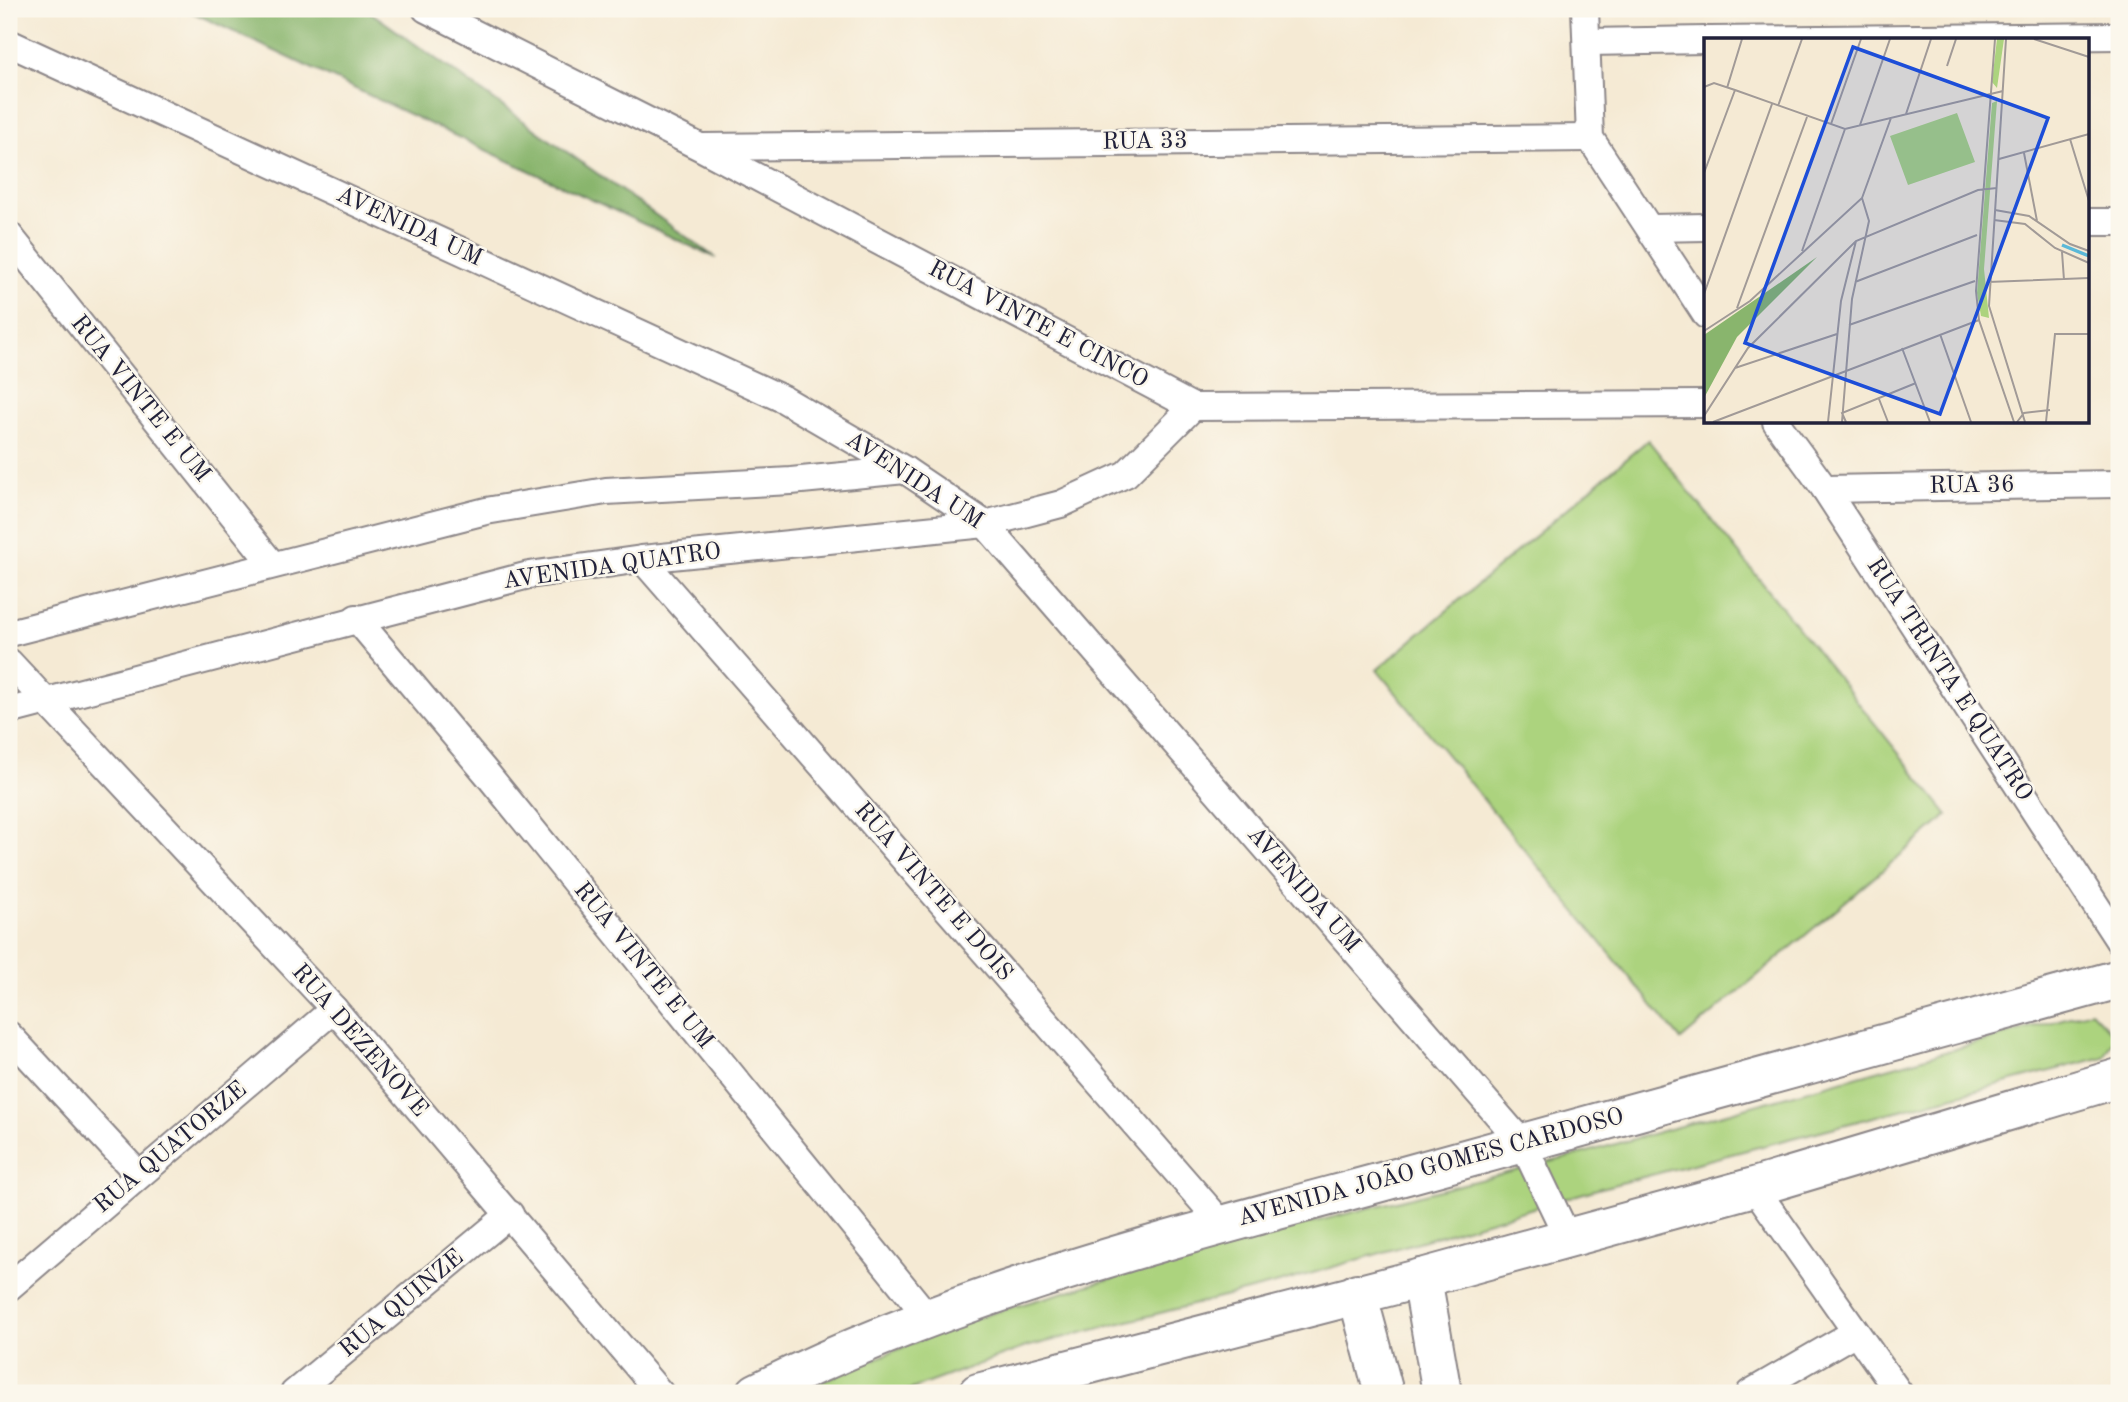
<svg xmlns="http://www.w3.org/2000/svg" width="2128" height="1402" viewBox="0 0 2128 1402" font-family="'Old Standard TT',serif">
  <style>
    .green { fill: #acd37e; stroke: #677a5c; stroke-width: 2 }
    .forest { fill: #89b56d; stroke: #566c54; stroke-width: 2 }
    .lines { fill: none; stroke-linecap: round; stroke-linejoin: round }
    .street-casing { stroke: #8c8688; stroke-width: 30 }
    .secondary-casing { stroke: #8c8688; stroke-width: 42 }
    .street { stroke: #fff; stroke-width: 26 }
    .secondary { stroke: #fff; stroke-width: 38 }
    .labels { text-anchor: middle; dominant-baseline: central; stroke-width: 5; stroke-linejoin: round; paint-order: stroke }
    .street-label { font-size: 24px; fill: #22223b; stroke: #fbf7ec }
    .inset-river { fill: none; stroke: #5ab8d8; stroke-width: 3.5 }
    .inset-road { fill: none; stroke: #a19a97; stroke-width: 2 }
    .view { fill: #1d4ed8; fill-opacity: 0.15; stroke: #1d4ed8; stroke-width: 3.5 }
    .inset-edge { fill: none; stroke: #22223b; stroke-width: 3.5 }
  </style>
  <rect width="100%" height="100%" fill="#fbf7ec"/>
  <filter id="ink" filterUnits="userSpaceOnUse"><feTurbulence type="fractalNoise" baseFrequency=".0143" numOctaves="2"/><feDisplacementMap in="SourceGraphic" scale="14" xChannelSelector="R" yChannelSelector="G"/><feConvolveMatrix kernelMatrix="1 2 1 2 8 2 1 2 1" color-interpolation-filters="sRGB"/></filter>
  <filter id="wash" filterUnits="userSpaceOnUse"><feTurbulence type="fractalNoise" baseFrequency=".00686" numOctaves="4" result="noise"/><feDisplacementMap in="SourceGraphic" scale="28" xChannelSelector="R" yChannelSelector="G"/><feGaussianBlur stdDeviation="1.57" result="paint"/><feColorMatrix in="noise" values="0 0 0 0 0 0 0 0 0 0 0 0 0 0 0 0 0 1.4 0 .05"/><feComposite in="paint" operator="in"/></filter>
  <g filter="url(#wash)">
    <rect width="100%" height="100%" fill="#f5ead4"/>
    <g class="green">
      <path d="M 1648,440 L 1948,815 L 1681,1040 L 1377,670 Z"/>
      <path d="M 2091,1011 L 2116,1037 L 2104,1057 L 1601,1188 L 1279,1283 L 1026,1347 L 901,1393 L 794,1393 L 968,1320 L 1255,1237 L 1566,1158 Z"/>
    </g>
    <path class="forest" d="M 185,9 L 366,9 L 716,258 Z"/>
  </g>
  <g filter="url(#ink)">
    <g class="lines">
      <g class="street-casing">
        <g id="street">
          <path d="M 426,9 L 700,147 L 1193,407 L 1706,404"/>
          <path d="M 1585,9 L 1590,138 L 1706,315"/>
          <path d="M 1710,40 L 2119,36"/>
          <path d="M 1587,42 L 1706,40"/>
          <path d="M 9,43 L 783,399 L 905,470 L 985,524 L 1523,1144 L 1568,1238"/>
          <path d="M 703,147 L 1590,138"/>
          <path d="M 2088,222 L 2119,222"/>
          <path d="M 1651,228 L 1706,227"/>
          <path d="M 9,235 L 272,564"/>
          <path d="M 1776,422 L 1825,489 L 2119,941"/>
          <path d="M 1825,489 L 2119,484"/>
          <path d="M 642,559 L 1223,1225"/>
          <path d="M 356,618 L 488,775 L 927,1316"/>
          <path d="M 9,633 L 486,511 L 606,491 L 791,481 L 905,470"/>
          <path d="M 9,662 L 334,1009 L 660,1393"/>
          <path d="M 9,711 L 529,575 L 642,559 L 985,524 L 1061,504 L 1126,474 L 1193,407"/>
          <path d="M 9,1035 L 139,1175"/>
          <path d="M 1754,1187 L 1899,1393"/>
          <path d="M 9,1287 L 334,1009"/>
          <path d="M 294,1393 L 510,1214"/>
          <path d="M 1750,1393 L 1854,1333"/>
        </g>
      </g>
      <g class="secondary-casing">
        <g id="secondary">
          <path d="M 1422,1278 L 1442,1393"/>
          <path d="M 1357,1293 L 1384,1393"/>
          <path d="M 756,1393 C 960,1290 1187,1235 1407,1175 C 1645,1111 1882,1044 2119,979"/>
          <path d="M 978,1393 L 1422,1278 L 1754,1187 L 2119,1078"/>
        </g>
      </g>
      <use href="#street" class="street"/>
      <use href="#secondary" class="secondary"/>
    </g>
  </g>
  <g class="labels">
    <g class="street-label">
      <text transform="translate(1145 142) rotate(-1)">RUA 33</text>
      <text transform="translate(409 227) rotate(25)">AVENIDA UM</text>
      <text transform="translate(1038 325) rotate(28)">RUA VINTE E CINCO</text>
      <text transform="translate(140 399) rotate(51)">RUA VINTE E UM</text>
      <text transform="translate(914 481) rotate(33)">AVENIDA UM</text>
      <text transform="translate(1972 486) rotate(-1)">RUA 36</text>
      <text transform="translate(612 567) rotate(-8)">AVENIDA QUATRO</text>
      <text transform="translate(1949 680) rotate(57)">RUA TRINTA E QUATRO</text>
      <text transform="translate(1303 890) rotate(49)">AVENIDA UM</text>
      <text transform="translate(933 892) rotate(49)">RUA VINTE E DOIS</text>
      <text transform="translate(643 966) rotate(51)">RUA VINTE E UM</text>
      <text transform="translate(359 1041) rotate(49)">RUA DEZENOVE</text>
      <text transform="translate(171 1148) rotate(-40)">RUA QUATORZE</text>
      <text transform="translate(1431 1168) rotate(-15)">AVENIDA JOÃO GOMES CARDOSO</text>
      <text transform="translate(402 1304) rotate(-40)">RUA QUINZE</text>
    </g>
  </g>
  <g transform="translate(1704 38)">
    <rect width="385" height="385" fill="#f5ead4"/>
    <path d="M 293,1 L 300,1 L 293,50 L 288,44 ZM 293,63 L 280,231 L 285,280 L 277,278 L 273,255 L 288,65 ZM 253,75 L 271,124 L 204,147 L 186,98 Z" fill="#acd37e"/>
    <path d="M 113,219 L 33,299 L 0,360 L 0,297 Z" fill="#89b56d"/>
    <path class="inset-river" d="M 358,207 L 385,218"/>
    <path class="inset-road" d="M 291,1 L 272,253 L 275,282 L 310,384M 302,1 L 285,268 L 321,384M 330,1 L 385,19M 243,28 L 252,1M 0,49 L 10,45 L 31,52 L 141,91 L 299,53M 23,50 L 38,1M 74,68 L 98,1M 202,76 L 227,1M 127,86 L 157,1M 156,87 L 186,1M 366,101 L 385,163M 320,115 L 333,183M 295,121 L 385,96M 0,135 L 31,52M 291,172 L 325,178 L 366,206 L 385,213M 290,182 L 321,186 L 351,210 L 385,225M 98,213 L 141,91M 358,214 L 360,242M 151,244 L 273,197M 284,244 L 385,240M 0,256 L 68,66M 33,270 L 103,79M 145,287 L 271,243M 0,293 L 46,263 L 158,160 L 187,80M 236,296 L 267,384M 198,310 L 226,384M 31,330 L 133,296M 175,361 L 184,384M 0,378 L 44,310 L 152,203 L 274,152 L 293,150M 9,384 L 275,282M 124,384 L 137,263 L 152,203M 138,384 L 148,261 L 165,183 L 158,160M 142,384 L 138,375 L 212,345M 313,384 L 320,375 L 346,372M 342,384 L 351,296 L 385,296"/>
    <path class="view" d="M 149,9 L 344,80 L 236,376 L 41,305 Z"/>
    <rect width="385" height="385" class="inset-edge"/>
  </g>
  <rect width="2128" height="1402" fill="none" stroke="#fbf7ec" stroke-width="35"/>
</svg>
